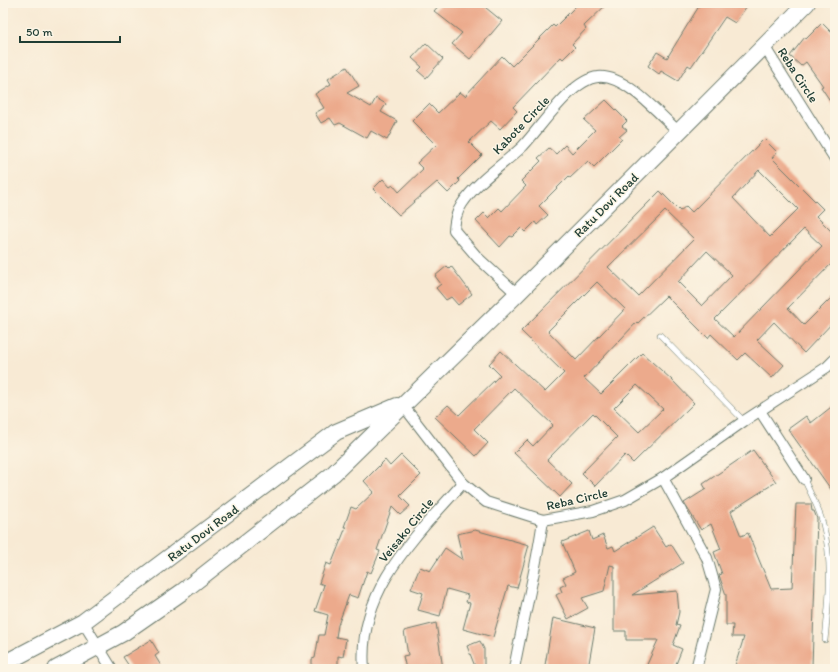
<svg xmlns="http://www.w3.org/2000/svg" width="838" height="672" viewBox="0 0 838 672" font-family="Itim,sans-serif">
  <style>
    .building { fill: #ecaa8c; fill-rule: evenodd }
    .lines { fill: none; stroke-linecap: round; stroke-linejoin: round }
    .lane-casing { stroke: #6b7a6c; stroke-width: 6 }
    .street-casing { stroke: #6b7a6c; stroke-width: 12 }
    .primary-casing { stroke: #6b7a6c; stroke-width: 18 }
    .lane { stroke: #fff; stroke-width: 5 }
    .street { stroke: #fff; stroke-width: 10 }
    .primary { stroke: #fff; stroke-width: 16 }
    .labels { text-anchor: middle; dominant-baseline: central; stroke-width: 3; stroke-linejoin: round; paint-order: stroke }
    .street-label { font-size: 13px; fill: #1f3d34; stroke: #fcf5e5 }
  </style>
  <rect width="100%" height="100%" fill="#fcf5e5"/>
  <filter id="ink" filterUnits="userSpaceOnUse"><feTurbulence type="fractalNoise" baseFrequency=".025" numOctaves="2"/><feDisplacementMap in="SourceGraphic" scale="8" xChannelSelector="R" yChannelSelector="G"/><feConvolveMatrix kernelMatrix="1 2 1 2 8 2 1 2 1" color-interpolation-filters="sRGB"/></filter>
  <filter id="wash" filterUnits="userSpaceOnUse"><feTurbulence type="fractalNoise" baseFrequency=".012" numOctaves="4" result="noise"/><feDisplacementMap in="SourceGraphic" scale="16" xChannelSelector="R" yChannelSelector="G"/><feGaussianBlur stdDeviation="0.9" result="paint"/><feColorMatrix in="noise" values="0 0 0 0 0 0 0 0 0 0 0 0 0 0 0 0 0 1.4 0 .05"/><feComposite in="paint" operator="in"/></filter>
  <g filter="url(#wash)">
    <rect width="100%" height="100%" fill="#f8ead4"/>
    <g id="blocks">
      <g class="building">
        <path d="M 441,3 L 480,3 L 502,21 L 470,59 L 452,44 L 462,33 L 434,11 Z"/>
        <path d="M 579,3 L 608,3 L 584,26 L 586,29 L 572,44 L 575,47 L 563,59 L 561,57 L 513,107 L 517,111 L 500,129 L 491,121 L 469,142 L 482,155 L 458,179 L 460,181 L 448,193 L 437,182 L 399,215 L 373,189 L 383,179 L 390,187 L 393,185 L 399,192 L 423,169 L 417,163 L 436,145 L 412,121 L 429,104 L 438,113 L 460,92 L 465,96 L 502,56 L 512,66 L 553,25 L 555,27 Z"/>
        <path d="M 701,3 L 749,3 L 735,23 L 725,17 L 691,67 L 688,65 L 678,81 L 661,71 L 659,74 L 648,66 L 657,52 L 667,58 Z"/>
        <path d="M 822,23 L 835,36 L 835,108 L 821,87 L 823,86 L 806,62 L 801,66 L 790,56 L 805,37 L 806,39 Z"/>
        <path d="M 426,43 L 443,59 L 426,78 L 418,71 L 422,67 L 412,58 Z"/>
        <path d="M 347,67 L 359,86 L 347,93 L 371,107 L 376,98 L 386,104 L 381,112 L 397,121 L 387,140 L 371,131 L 367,138 L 340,123 L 335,125 L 330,118 L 321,123 L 315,113 L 324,108 L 315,94 L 331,84 L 328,79 Z"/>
        <path d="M 606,100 L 627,121 L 622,126 L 627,130 L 619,137 L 622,139 L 594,167 L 588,161 L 570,178 L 569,176 L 539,206 L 548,215 L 537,225 L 535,222 L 525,232 L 521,228 L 512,237 L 510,236 L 500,247 L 476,221 L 484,213 L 489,218 L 499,208 L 502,211 L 526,186 L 521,181 L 541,161 L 538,158 L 549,148 L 556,154 L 565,145 L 572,153 L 595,130 L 584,120 Z"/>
        <path d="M 764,139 L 777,152 L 772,158 L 823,209 L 816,216 L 835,235 L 835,260 L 788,308 L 804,325 L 835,294 L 835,320 L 804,353 L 774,322 L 757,340 L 784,365 L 772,378 L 745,353 L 738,360 L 711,334 L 708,338 L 666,296 L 638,323 L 637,322 L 584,378 L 601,394 L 642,353 L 672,380 L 694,403 L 633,463 L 625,455 L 595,486 L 582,473 L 617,437 L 593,413 L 547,460 L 572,484 L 560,497 L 514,453 L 527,440 L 533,446 L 553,425 L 514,388 L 474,429 L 488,443 L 476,456 L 435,417 L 448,405 L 459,415 L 500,375 L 489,364 L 501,351 L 545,392 L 564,373 L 521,331 L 660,191 L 680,211 L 686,206 L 692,212 ZM 759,170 L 798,209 L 770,237 L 733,198 ZM 665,211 L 694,239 L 638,296 L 608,267 ZM 804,229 L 822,246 L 734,337 L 715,319 ZM 707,251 L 732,275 L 702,306 L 678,282 ZM 597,282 L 625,309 L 576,360 L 548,331 ZM 637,385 L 663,409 L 639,432 L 614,408 Z"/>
        <path d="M 447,266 L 449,268 L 451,266 L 472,294 L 458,305 L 451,297 L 446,300 L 436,288 L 441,284 L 435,276 Z"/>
        <path d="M 835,404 L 835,495 L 788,429 L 806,416 L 811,423 Z"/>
        <path d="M 753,450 L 776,482 L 731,511 L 741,536 L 748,533 L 771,589 L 792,588 L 796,504 L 811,504 L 812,511 L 814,511 L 817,519 L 812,666 L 810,666 L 809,669 L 734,669 L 744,637 L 732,637 L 733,625 L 726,625 L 726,595 L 719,575 L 722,574 L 714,552 L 721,549 L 711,524 L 701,530 L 684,503 L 706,489 L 703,484 Z"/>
        <path d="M 401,455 L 421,475 L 400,496 L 410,506 L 400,515 L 392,507 L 377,550 L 380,551 L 371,573 L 367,571 L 358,598 L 349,595 L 338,625 L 336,637 L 346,639 L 343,657 L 338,656 L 338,669 L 312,669 L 312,659 L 315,658 L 319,635 L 324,635 L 328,615 L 315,611 L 324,585 L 319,583 L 326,563 L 331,565 L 346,527 L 344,527 L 351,507 L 356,509 L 374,492 L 364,481 L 385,460 L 390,466 Z"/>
        <path d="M 653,527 L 666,547 L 671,544 L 683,563 L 632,595 L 677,591 L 679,612 L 676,625 L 680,626 L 673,645 L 682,649 L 674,669 L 645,669 L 658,640 L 626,640 L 626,631 L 614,631 L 614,566 L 610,565 L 604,591 L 582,598 L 588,608 L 568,619 L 556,595 L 562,592 L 560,587 L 566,584 L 563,578 L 575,572 L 562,542 L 589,531 L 592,540 L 603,535 L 608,548 L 613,546 L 615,551 Z"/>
        <path d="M 475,530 L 529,545 L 517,588 L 508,586 L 493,637 L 463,629 L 470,603 L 466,602 L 468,595 L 447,589 L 440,616 L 418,610 L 423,593 L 411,589 L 420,567 L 430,571 L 445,548 L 463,560 L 457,534 Z"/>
        <path d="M 553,618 L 595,628 L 588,669 L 548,669 L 548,666 L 545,665 Z"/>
        <path d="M 436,623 L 443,669 L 406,669 L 403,656 L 408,655 L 404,631 Z"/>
        <path d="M 151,640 L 159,653 L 155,656 L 163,669 L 131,669 L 123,657 Z"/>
        <path d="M 480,641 L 484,649 L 484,669 L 476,669 L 467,646 Z"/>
      </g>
    </g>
  </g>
  <g filter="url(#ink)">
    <use href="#blocks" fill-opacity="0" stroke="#6b7a6c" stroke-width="1"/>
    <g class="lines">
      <g class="lane-casing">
        <g id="lane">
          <path d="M 660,335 L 744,421"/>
          <path d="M 804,479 C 810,493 819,508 823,524 C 833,562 829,601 825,640"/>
        </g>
      </g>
      <g class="street-casing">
        <g id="street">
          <path d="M 764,46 L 835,159"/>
          <path d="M 517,294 L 478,258 L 454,230 C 455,220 456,213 462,204 C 477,181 503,165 523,146 C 541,127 572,79 598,77 C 625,74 660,115 679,132"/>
          <path d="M 402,404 L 463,483 L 486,502 L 543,520 L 593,511 L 625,500 L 663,478 L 744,421 L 827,367 L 835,359"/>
          <path d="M 760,411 L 804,479"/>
          <path d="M 663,478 L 707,558 L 716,589 L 696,669"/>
          <path d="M 83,622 L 112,669"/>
          <path d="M 364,669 C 357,590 415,537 463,483"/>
          <path d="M 514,669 C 523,619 536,571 543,520"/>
        </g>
      </g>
      <g class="primary-casing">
        <g id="primary">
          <path d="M 3,664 L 83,622 L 336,432 L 397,406"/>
          <path d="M 56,669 L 123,633 L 182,592 L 333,474 L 517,294 L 807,3"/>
        </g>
      </g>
      <use href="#lane" class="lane"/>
      <use href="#street" class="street"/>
      <use href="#primary" class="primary"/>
    </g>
  </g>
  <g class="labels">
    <g class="street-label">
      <text transform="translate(798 75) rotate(57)">Reba Circle</text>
      <text transform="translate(521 125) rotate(-46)">Kabote Circle</text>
      <text transform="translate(606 205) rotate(-45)">Ratu Dovi Road</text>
      <text transform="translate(577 499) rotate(-13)">Reba Circle</text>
      <text transform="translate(406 530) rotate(-51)">Veisako Circle</text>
      <text transform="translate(203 533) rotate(-37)">Ratu Dovi Road</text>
    </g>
  </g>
  <rect width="838" height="672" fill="none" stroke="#fcf5e5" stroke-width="16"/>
  <path d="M20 36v6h100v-6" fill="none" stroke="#1f3d34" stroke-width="2"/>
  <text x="26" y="36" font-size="12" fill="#1f3d34" stroke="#fcf5e5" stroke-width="3" paint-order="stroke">50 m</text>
</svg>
